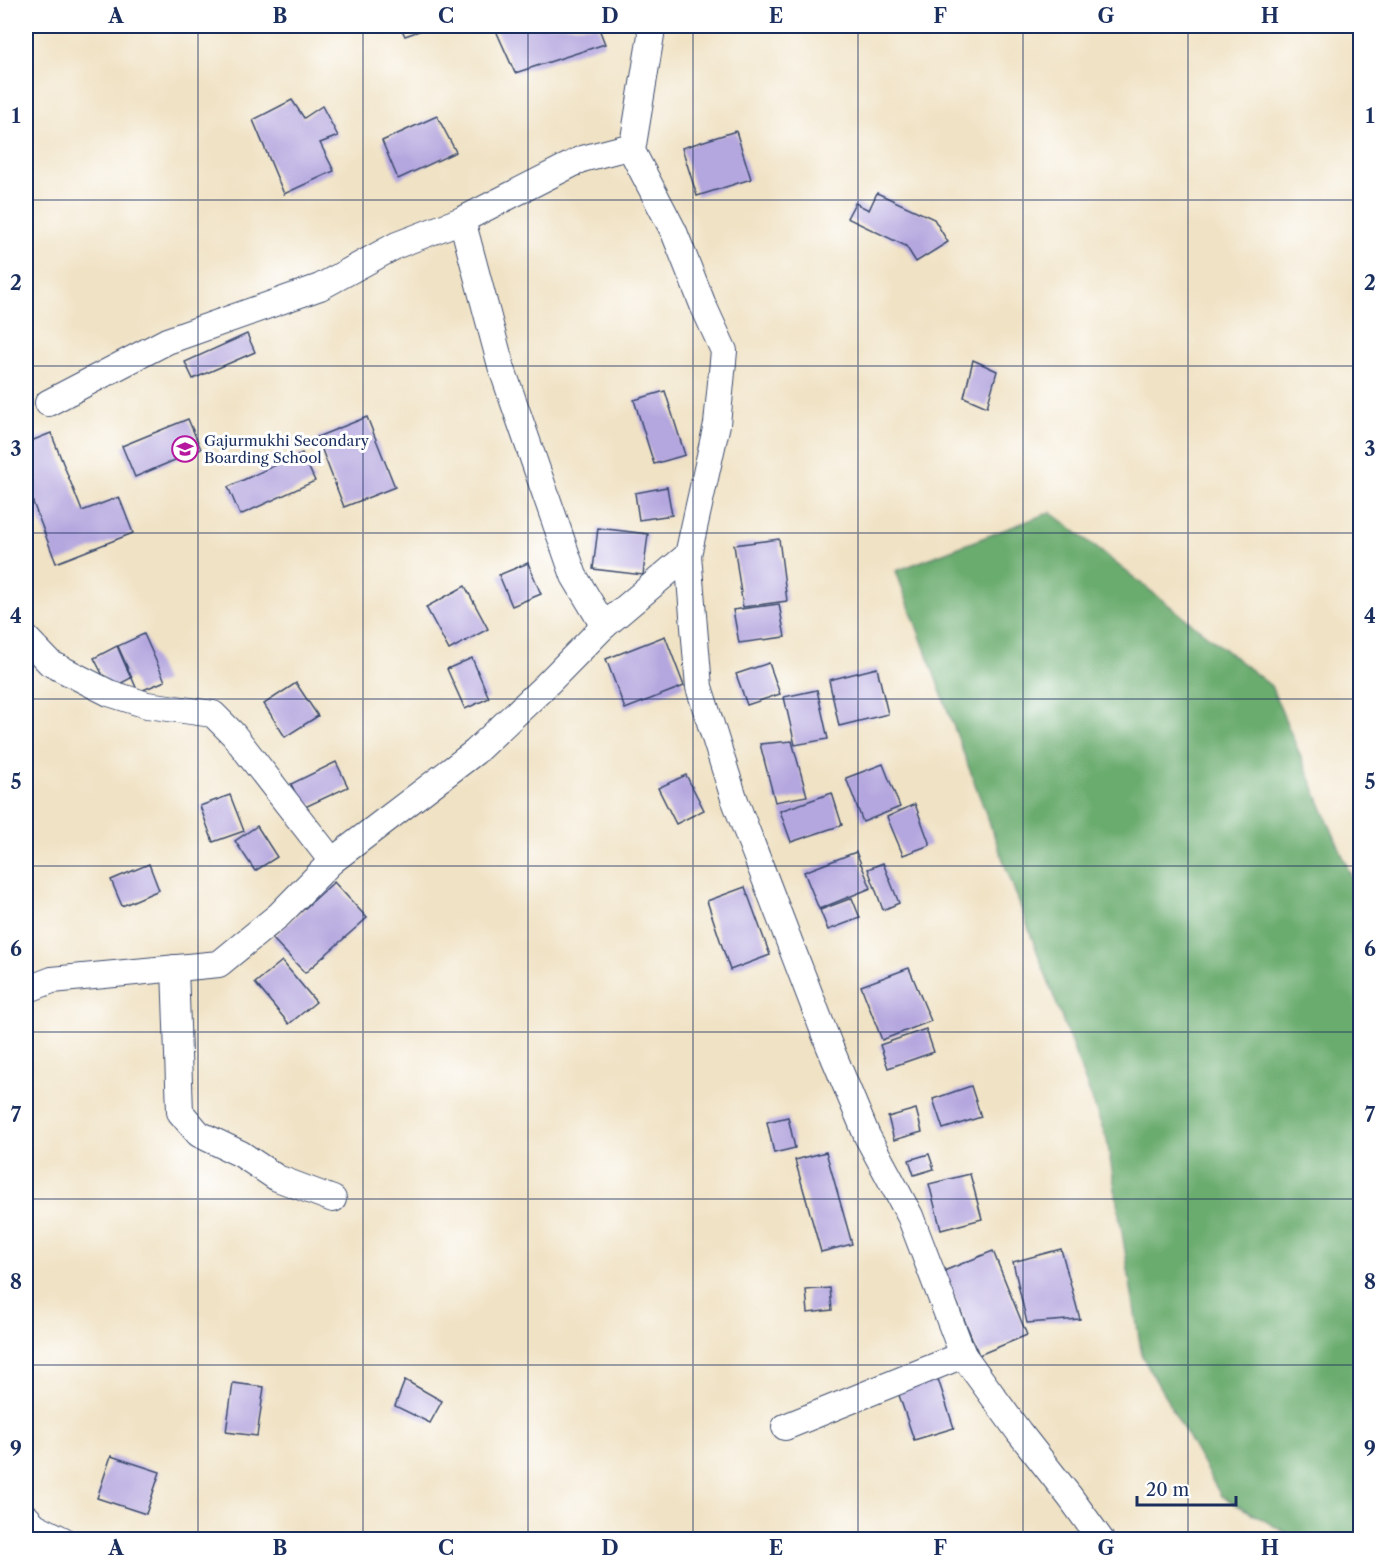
<svg xmlns="http://www.w3.org/2000/svg" width="1386" height="1565" viewBox="0 0 1386 1565" font-family="'Libre Caslon Text',serif">
  <style>
    .forest { fill: #6bac6e; stroke: #436e66; stroke-width: 1.5 }
    .building { fill: #b4a6de }
    .lines { fill: none; stroke-linecap: round; stroke-linejoin: round }
    .minor-casing { stroke: #3b4a6d; stroke-width: 28 }
    .minor { stroke: #fff; stroke-width: 26 }
    .grid { fill: none; stroke: #1b2f5e; stroke-width: 1.5; stroke-opacity: 0.55 }
    .labels { text-anchor: middle; dominant-baseline: central; stroke-width: 6; stroke-linejoin: round; paint-order: stroke }
    .poi-label { font-size: 15px; fill: #1b2f5e; stroke: #fff; text-anchor: start }
    .neatline { fill: none; stroke: #1b2f5e; stroke-width: 2 }
    .grid-label { font-size: 20px; text-anchor: middle; font-weight: bold; fill: #1b2f5e }
  </style>
  <rect width="100%" height="100%" fill="#fff"/>
  <filter id="ink" filterUnits="userSpaceOnUse"><feTurbulence type="fractalNoise" baseFrequency=".0167" numOctaves="2"/><feDisplacementMap in="SourceGraphic" scale="12" xChannelSelector="R" yChannelSelector="G"/><feConvolveMatrix kernelMatrix="1 2 1 2 8 2 1 2 1" color-interpolation-filters="sRGB"/></filter>
  <filter id="wash" filterUnits="userSpaceOnUse"><feTurbulence type="fractalNoise" baseFrequency=".008" numOctaves="4" result="noise"/><feDisplacementMap in="SourceGraphic" scale="24" xChannelSelector="R" yChannelSelector="G"/><feGaussianBlur stdDeviation="1.35" result="paint"/><feColorMatrix in="noise" values="0 0 0 0 0 0 0 0 0 0 0 0 0 0 0 0 0 1.4 0 .05"/><feComposite in="paint" operator="in"/></filter>
  <g filter="url(#wash)">
    <rect width="100%" height="100%" fill="#f0e2c4"/>
    <path class="forest" d="M 1051,512 L 1271,686 L 1360,897 L 1360,1539 L 1297,1539 L 1221,1496 L 1142,1356 L 1107,1140 L 896,571 Z"/>
    <g id="blocks">
      <g class="building">
        <path d="M 400,26 L 433,26 L 405,36 Z"/>
        <path d="M 494,26 L 598,26 L 605,44 L 515,73 Z"/>
        <path d="M 292,100 L 304,118 L 322,106 L 338,136 L 320,143 L 334,171 L 284,194 L 253,120 Z"/>
        <path d="M 437,116 L 456,152 L 398,179 L 382,141 Z"/>
        <path d="M 736,131 L 751,179 L 697,196 L 682,148 Z"/>
        <path d="M 877,193 L 934,219 L 948,242 L 916,262 L 906,246 L 847,218 L 855,203 L 869,210 Z"/>
        <path d="M 247,334 L 255,352 L 193,379 L 185,362 Z"/>
        <path d="M 973,360 L 997,371 L 987,407 L 964,397 Z"/>
        <path d="M 665,391 L 685,455 L 654,464 L 634,400 Z"/>
        <path d="M 367,417 L 395,487 L 344,507 L 317,437 Z"/>
        <path d="M 188,419 L 201,449 L 135,477 L 122,446 Z"/>
        <path d="M 51,433 L 82,511 L 119,497 L 133,533 L 56,563 L 26,484 L 26,443 Z"/>
        <path d="M 302,453 L 315,481 L 240,515 L 228,487 Z"/>
        <path d="M 667,487 L 672,515 L 639,520 L 635,493 Z"/>
        <path d="M 598,528 L 648,534 L 643,575 L 593,569 Z"/>
        <path d="M 779,539 L 787,601 L 743,607 L 734,545 Z"/>
        <path d="M 528,563 L 541,594 L 512,606 L 499,575 Z"/>
        <path d="M 465,586 L 488,629 L 449,650 L 426,607 Z"/>
        <path d="M 779,604 L 785,637 L 739,643 L 733,610 Z"/>
        <path d="M 144,634 L 165,681 L 138,692 L 118,646 Z"/>
        <path d="M 665,636 L 684,686 L 625,709 L 606,659 Z"/>
        <path d="M 117,646 L 131,678 L 110,689 L 94,658 Z"/>
        <path d="M 472,658 L 489,698 L 465,709 L 447,669 Z"/>
        <path d="M 769,663 L 780,694 L 747,705 L 736,674 Z"/>
        <path d="M 877,668 L 888,714 L 839,726 L 829,680 Z"/>
        <path d="M 296,683 L 318,716 L 285,737 L 264,704 Z"/>
        <path d="M 817,690 L 828,739 L 795,745 L 784,697 Z"/>
        <path d="M 792,741 L 807,796 L 775,802 L 760,744 Z"/>
        <path d="M 336,762 L 348,787 L 303,808 L 291,784 Z"/>
        <path d="M 883,764 L 900,807 L 863,822 L 846,778 Z"/>
        <path d="M 686,775 L 704,810 L 676,824 L 658,788 Z"/>
        <path d="M 832,793 L 842,825 L 791,842 L 780,811 Z"/>
        <path d="M 230,795 L 244,831 L 213,842 L 200,806 Z"/>
        <path d="M 915,804 L 930,845 L 903,855 L 887,817 Z"/>
        <path d="M 257,826 L 277,857 L 255,871 L 235,841 Z"/>
        <path d="M 856,852 L 871,888 L 819,909 L 804,872 Z"/>
        <path d="M 883,863 L 899,903 L 883,910 L 868,869 Z"/>
        <path d="M 149,864 L 159,890 L 122,906 L 111,880 Z"/>
        <path d="M 334,882 L 367,918 L 305,973 L 272,938 Z"/>
        <path d="M 745,887 L 770,955 L 730,970 L 707,901 Z"/>
        <path d="M 852,898 L 860,918 L 828,930 L 820,910 Z"/>
        <path d="M 282,961 L 316,1002 L 289,1024 L 255,983 Z"/>
        <path d="M 909,968 L 931,1021 L 882,1040 L 861,986 Z"/>
        <path d="M 926,1029 L 934,1052 L 888,1068 L 880,1045 Z"/>
        <path d="M 971,1086 L 981,1117 L 943,1129 L 933,1099 Z"/>
        <path d="M 916,1109 L 922,1132 L 894,1140 L 888,1117 Z"/>
        <path d="M 788,1117 L 795,1148 L 774,1153 L 767,1122 Z"/>
        <path d="M 826,1152 L 852,1244 L 821,1252 L 795,1160 Z"/>
        <path d="M 929,1154 L 934,1169 L 914,1175 L 909,1160 Z"/>
        <path d="M 970,1174 L 982,1219 L 941,1230 L 929,1184 Z"/>
        <path d="M 1061,1249 L 1080,1319 L 1027,1323 L 1013,1262 Z"/>
        <path d="M 993,1251 L 1027,1335 L 979,1355 L 944,1271 Z"/>
        <path d="M 830,1288 L 832,1310 L 808,1313 L 806,1290 Z"/>
        <path d="M 938,1379 L 954,1428 L 914,1440 L 898,1392 Z"/>
        <path d="M 405,1380 L 442,1401 L 430,1423 L 395,1406 Z"/>
        <path d="M 233,1383 L 264,1387 L 257,1436 L 226,1432 Z"/>
        <path d="M 111,1456 L 160,1472 L 146,1514 L 97,1498 Z"/>
      </g>
    </g>
  </g>
  <g filter="url(#ink)">
    <use href="#blocks" fill-opacity="0" stroke="#3b4a6d" stroke-width="1.5"/>
    <g class="lines">
      <g class="minor-casing">
        <g id="minor">
          <path d="M 650,26 L 651,35 L 632,151 L 674,232 L 703,305 L 724,351 L 717,424 L 688,555 L 699,687 L 734,798 L 829,1045 L 867,1136 L 910,1216 L 963,1355 L 1019,1432 L 1070,1497 L 1101,1540"/>
          <path d="M 462,220 L 501,366 L 574,576 L 604,626"/>
          <path d="M 48,403 L 167,341 L 320,287 L 397,245 L 462,220 L 582,159 L 632,146 L 632,151"/>
          <path d="M 26,638 L 50,663 L 109,693 L 147,705 L 213,714 L 233,734 L 332,861"/>
          <path d="M 175,968 L 180,1112 L 199,1134 L 241,1154 L 277,1178 L 333,1199"/>
          <path d="M 26,990 L 52,980 L 219,964 L 279,915 L 332,861 L 475,752 L 543,688 L 604,626 L 688,555"/>
          <path d="M 785,1427 L 963,1355"/>
          <path d="M 26,1517 L 35,1526 L 63,1540"/>
        </g>
      </g>
      <use href="#minor" class="minor"/>
    </g>
  </g>
  <path class="grid" d="M 198,26 L 198,1540M 363,26 L 363,1540M 528,26 L 528,1540M 693,26 L 693,1540M 858,26 L 858,1540M 1023,26 L 1023,1540M 1188,26 L 1188,1540M 26,200 L 1360,200M 26,366 L 1360,366M 26,533 L 1360,533M 26,699 L 1360,699M 26,866 L 1360,866M 26,1032 L 1360,1032M 26,1199 L 1360,1199M 26,1365 L 1360,1365"/>
  <defs>
    <g id="school-ring" transform="scale(1.35)"><circle r="9.5" fill="#fff" stroke="#b5179e" stroke-width="1.5"/><path d="M0-5L7-2L0 1L-7-2ZM-4 1L0 2.5L4 1V4Q0 6-4 4Z" fill="#b5179e"/></g>
  </defs>
  <g fill-rule="evenodd">
    <use href="#school-ring" x="185" y="449"/>
  </g>
  <g class="labels">
    <g class="poi-label">
      <text x="204" y="440">Gajurmukhi Secondary<tspan x="204" dy="17">Boarding School</tspan></text>
    </g>
  </g>
  <rect width="1386" height="1565" fill="none" stroke="#fff" stroke-width="66"/>
  <path d="M1137 1496v9h99v-9" fill="none" stroke="#1b2f5e" stroke-width="3"/>
  <text x="1146" y="1496" font-size="18" fill="#1b2f5e" stroke="#ffffff" stroke-width="4.5" paint-order="stroke">20 m</text>
  <rect x="33" y="33" width="1320" height="1499" class="neatline"/>
  <g class="grid-label">
    <text x="116" y="23">A</text>
    <text x="280" y="23">B</text>
    <text x="446" y="23">C</text>
    <text x="610" y="23">D</text>
    <text x="776" y="23">E</text>
    <text x="940" y="23">F</text>
    <text x="1106" y="23">G</text>
    <text x="1270" y="23">H</text>
    <text x="16" y="123">1</text>
    <text x="1370" y="123">1</text>
    <text x="16" y="290">2</text>
    <text x="1370" y="290">2</text>
    <text x="16" y="456">3</text>
    <text x="1370" y="456">3</text>
    <text x="16" y="623">4</text>
    <text x="1370" y="623">4</text>
    <text x="16" y="789">5</text>
    <text x="1370" y="789">5</text>
    <text x="16" y="956">6</text>
    <text x="1370" y="956">6</text>
    <text x="16" y="1122">7</text>
    <text x="1370" y="1122">7</text>
    <text x="16" y="1289">8</text>
    <text x="1370" y="1289">8</text>
    <text x="16" y="1456">9</text>
    <text x="1370" y="1456">9</text>
    <text x="116" y="1555">A</text>
    <text x="280" y="1555">B</text>
    <text x="446" y="1555">C</text>
    <text x="610" y="1555">D</text>
    <text x="776" y="1555">E</text>
    <text x="940" y="1555">F</text>
    <text x="1106" y="1555">G</text>
    <text x="1270" y="1555">H</text>
  </g>
</svg>
